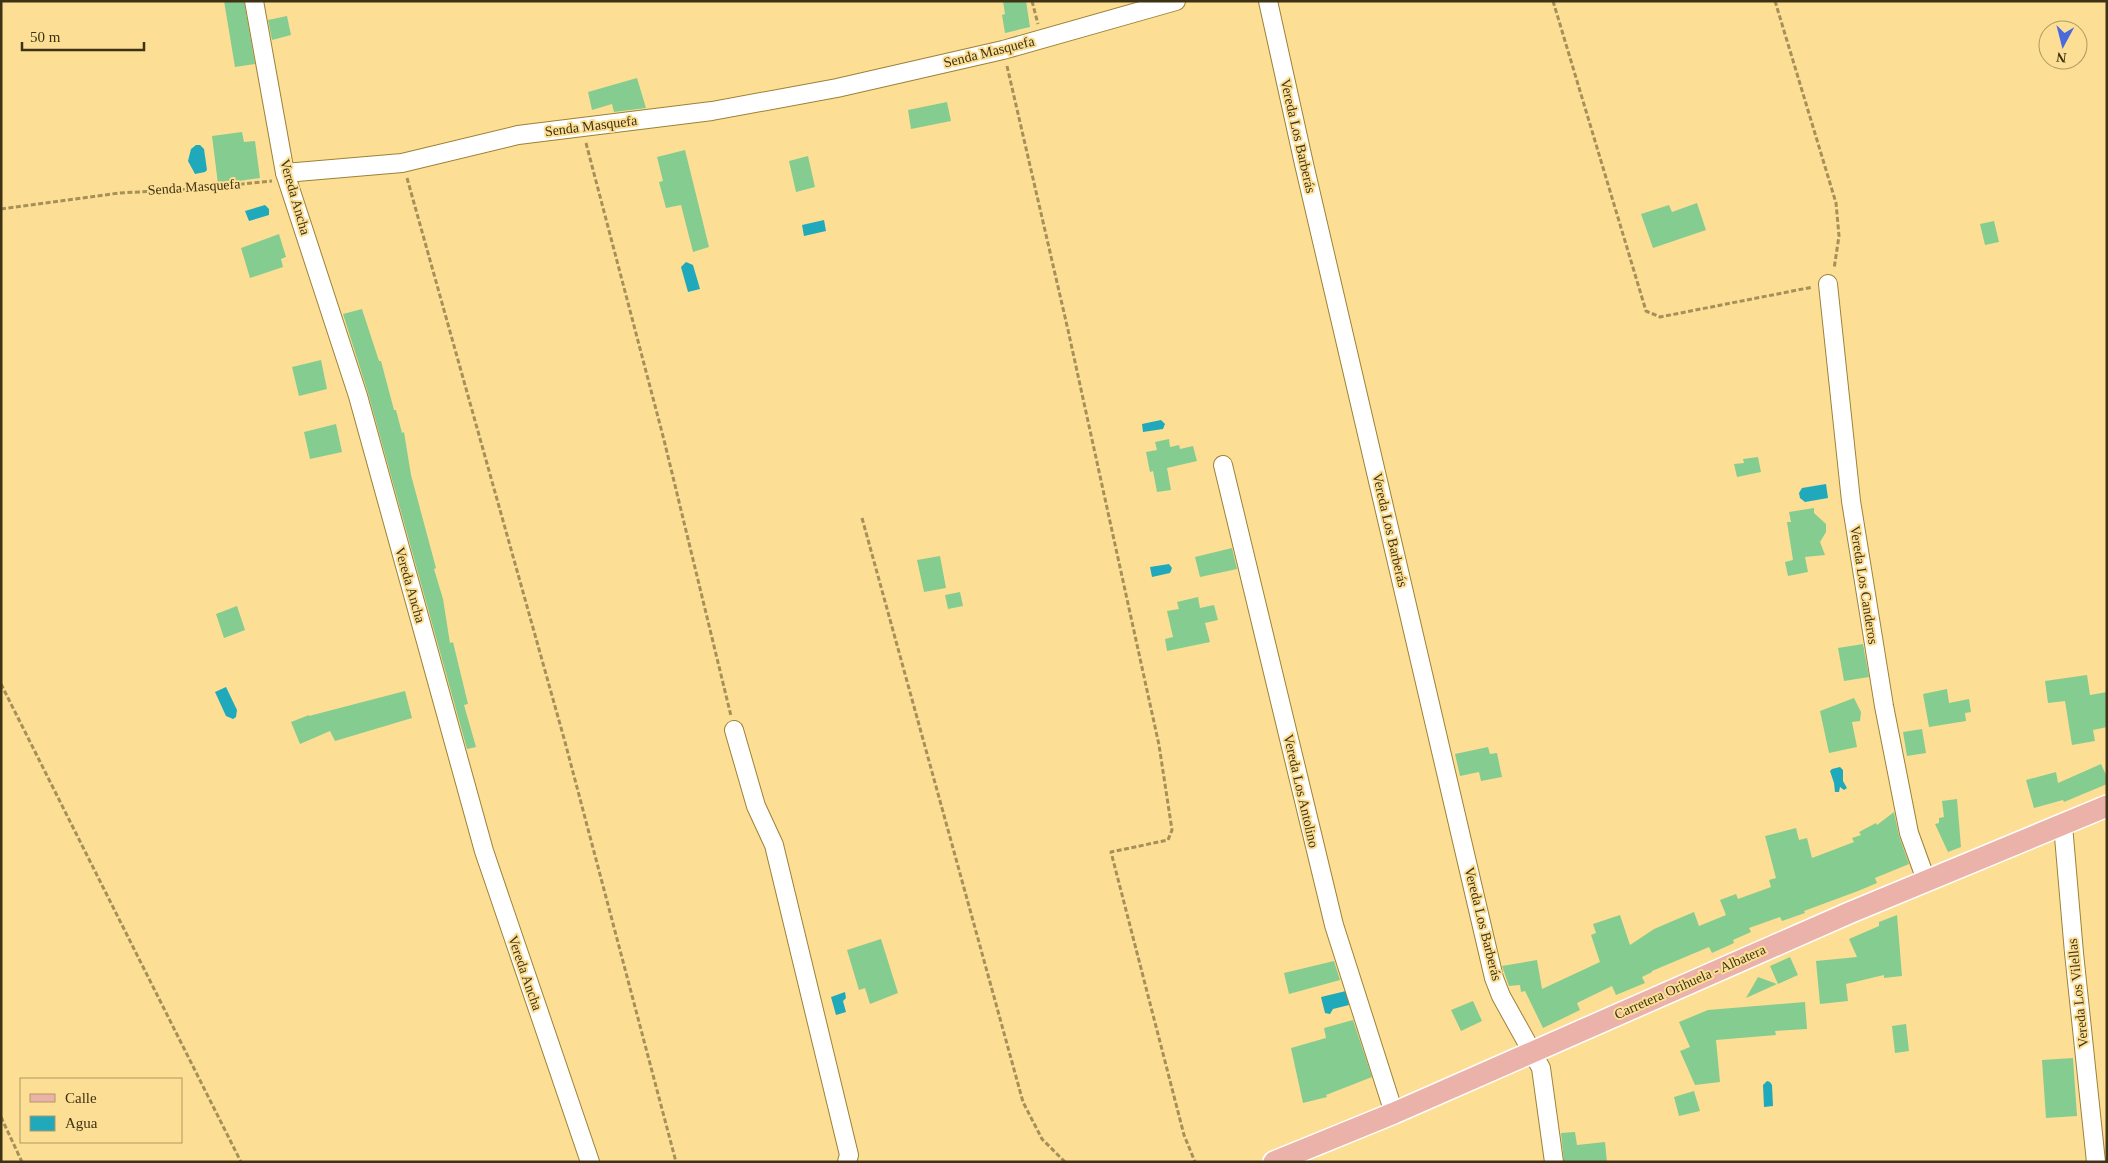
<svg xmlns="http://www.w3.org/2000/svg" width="2108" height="1163" viewBox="0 0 2108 1163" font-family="Georgia,serif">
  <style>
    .water { fill: #1fa9bb }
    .building { fill: #85cc91 }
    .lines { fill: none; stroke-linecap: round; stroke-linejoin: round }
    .minor-casing { stroke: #9c8137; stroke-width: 20 }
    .major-casing { stroke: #fff; stroke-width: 24 }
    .path { stroke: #a6905a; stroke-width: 3; stroke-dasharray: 5 2.5; stroke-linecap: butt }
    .minor { stroke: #fff; stroke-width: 18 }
    .major { stroke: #ebb2aa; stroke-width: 21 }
    .labels { text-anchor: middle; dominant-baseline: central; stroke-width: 4; stroke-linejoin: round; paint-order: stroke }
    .street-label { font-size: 14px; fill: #3e3214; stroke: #fcdf94 }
  </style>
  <rect width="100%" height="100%" fill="#fcdf94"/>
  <g class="water">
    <path d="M 196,145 L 200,145 L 204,149 L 207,170 L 205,172 L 195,174 L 188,161 L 191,149 Z"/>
    <path d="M 265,205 L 269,209 L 269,215 L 249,221 L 245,211 Z"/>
    <path d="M 824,220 L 826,231 L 804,236 L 802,225 Z"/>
    <path d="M 686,262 L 693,265 L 700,289 L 688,292 L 681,267 Z"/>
    <path d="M 1161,420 L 1165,424 L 1163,429 L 1143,432 L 1142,424 Z"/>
    <path d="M 1826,484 L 1828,498 L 1805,502 L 1800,498 L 1799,493 L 1802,488 Z"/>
    <path d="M 1169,564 L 1172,568 L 1170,573 L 1152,577 L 1150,567 Z"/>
    <path d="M 226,687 L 237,710 L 236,717 L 233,719 L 226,716 L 215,692 Z"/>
    <path d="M 1840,767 L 1843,770 L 1843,781 L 1847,788 L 1844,790 L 1840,787 L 1839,792 L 1835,792 L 1834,783 L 1830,771 L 1832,769 Z"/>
    <path d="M 1346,991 L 1349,1005 L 1333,1009 L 1330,1014 L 1325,1013 L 1321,997 Z"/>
    <path d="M 845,992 L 846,998 L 843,1001 L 846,1012 L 836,1015 L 831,997 Z"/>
    <path d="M 1767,1081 L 1770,1082 L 1772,1085 L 1773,1106 L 1764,1107 L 1763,1085 Z"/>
  </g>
  <g class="building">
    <path d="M 224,1 L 244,1 L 255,64 L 235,67 Z"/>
    <path d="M 1003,1 L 1026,1 L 1030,27 L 1005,33 L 1002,15 L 1005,14 Z"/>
    <path d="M 287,16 L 291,35 L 272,40 L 268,20 Z"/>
    <path d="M 637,78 L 646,108 L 614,112 L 612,104 L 592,110 L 588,92 Z"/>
    <path d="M 947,102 L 951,121 L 911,129 L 908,110 Z"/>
    <path d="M 242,132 L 244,142 L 255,141 L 260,178 L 218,184 L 212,136 Z"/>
    <path d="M 685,150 L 709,247 L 693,252 L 681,205 L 666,208 L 659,182 L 663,181 L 657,157 Z"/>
    <path d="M 808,156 L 815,187 L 796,192 L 789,161 Z"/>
    <path d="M 1697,203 L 1706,230 L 1653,248 L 1641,214 L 1669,205 L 1672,212 Z"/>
    <path d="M 1994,221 L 1999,242 L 1985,245 L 1980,224 Z"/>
    <path d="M 279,234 L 286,257 L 281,259 L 283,267 L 250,278 L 241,248 Z"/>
    <path d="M 362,309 L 379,361 L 381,361 L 394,410 L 396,410 L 402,433 L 404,432 L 411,475 L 436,568 L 434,569 L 443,599 L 450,643 L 453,642 L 468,704 L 464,705 L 476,747 L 467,749 L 368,393 L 343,314 Z"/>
    <path d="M 321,360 L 327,389 L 299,396 L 292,367 Z"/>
    <path d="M 336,424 L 342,452 L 310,459 L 304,432 Z"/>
    <path d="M 1169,439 L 1170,447 L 1179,445 L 1180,449 L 1193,446 L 1197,461 L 1167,468 L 1171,490 L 1157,492 L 1153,471 L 1150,472 L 1146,452 L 1157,450 L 1155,442 Z"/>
    <path d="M 1758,457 L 1761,472 L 1737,477 L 1734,464 L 1744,463 L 1743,459 Z"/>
    <path d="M 1814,508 L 1814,513 L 1826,524 L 1826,532 L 1820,542 L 1825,555 L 1805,557 L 1808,572 L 1788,576 L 1785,562 L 1793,560 L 1787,522 L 1791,522 L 1789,512 Z"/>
    <path d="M 1232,548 L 1237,569 L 1200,577 L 1195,557 Z"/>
    <path d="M 940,556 L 946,588 L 924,592 L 917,560 Z"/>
    <path d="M 960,592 L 963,606 L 948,609 L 945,595 Z"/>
    <path d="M 1198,597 L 1200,608 L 1214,605 L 1218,620 L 1205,623 L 1210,642 L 1167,651 L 1165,639 L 1173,637 L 1167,611 L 1179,609 L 1177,602 Z"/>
    <path d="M 237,606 L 245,630 L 224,638 L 216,614 Z"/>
    <path d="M 1863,644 L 1869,677 L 1844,681 L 1838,648 Z"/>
    <path d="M 2087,675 L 2090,695 L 2107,692 L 2107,727 L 2093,730 L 2095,741 L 2072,745 L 2065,701 L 2048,703 L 2045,681 Z"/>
    <path d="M 1947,689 L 1949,703 L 1969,699 L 1971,712 L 1965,713 L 1966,721 L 1929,727 L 1923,694 Z"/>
    <path d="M 405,691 L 412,718 L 335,741 L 330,731 L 300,744 L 291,722 L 309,715 L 309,716 Z"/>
    <path d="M 1854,698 L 1861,712 L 1860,721 L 1852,722 L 1857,747 L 1829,753 L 1820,711 Z"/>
    <path d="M 1922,729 L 1926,753 L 1907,756 L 1903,732 Z"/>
    <path d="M 1488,747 L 1490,754 L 1497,753 L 1502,777 L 1481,781 L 1479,772 L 1460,776 L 1455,754 Z"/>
    <path d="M 2101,764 L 2107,777 L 2107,784 L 2064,802 L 2063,800 L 2034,808 L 2026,780 L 2056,772 L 2058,783 Z"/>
    <path d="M 1957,799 L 1961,847 L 1948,852 L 1935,824 L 1939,823 L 1939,818 L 1944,817 L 1942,801 Z"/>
    <path d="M 1894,812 L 1899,836 L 1909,864 L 1875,878 L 1877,883 L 1858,891 L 1804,911 L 1805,913 L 1782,921 L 1780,917 L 1749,928 L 1751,932 L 1733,940 L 1734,943 L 1712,953 L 1709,947 L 1652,971 L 1652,972 L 1642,977 L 1645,983 L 1616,995 L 1612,986 L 1577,1003 L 1580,1010 L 1543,1028 L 1525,991 L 1521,992 L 1520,985 L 1509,986 L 1502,966 L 1537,960 L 1542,989 L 1600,962 L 1591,935 L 1596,933 L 1593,924 L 1620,915 L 1630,945 L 1654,929 L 1694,912 L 1699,926 L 1726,915 L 1720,900 L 1736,894 L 1738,899 L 1771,887 L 1769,880 L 1776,878 L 1765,836 L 1796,828 L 1799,840 L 1807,838 L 1812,858 L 1854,842 L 1852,838 L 1861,835 L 1859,832 L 1876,823 L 1877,825 Z"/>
    <path d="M 1897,915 L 1902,976 L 1884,978 L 1884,975 L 1846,984 L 1848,1001 L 1820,1004 L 1816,961 L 1857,957 L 1849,939 L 1879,926 L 1879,922 Z"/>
    <path d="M 881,939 L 898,993 L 870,1004 L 865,988 L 859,990 L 847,950 Z"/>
    <path d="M 1790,957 L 1798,975 L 1778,984 L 1770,966 Z"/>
    <path d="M 1334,961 L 1340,980 L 1289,994 L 1284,973 Z"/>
    <path d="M 1758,977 L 1777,984 L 1746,998 Z"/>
    <path d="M 1473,1001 L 1482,1021 L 1461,1031 L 1451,1010 Z"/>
    <path d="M 1805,1002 L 1807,1029 L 1775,1031 L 1776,1035 L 1716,1040 L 1720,1082 L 1695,1085 L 1680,1051 L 1690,1047 L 1679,1022 L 1708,1010 Z"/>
    <path d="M 1353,1020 L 1372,1077 L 1326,1095 L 1327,1097 L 1303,1103 L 1291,1048 L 1326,1038 L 1324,1028 Z"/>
    <path d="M 1906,1024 L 1909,1051 L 1895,1053 L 1892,1026 Z"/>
    <path d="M 2073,1058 L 2077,1116 L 2046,1118 L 2042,1060 Z"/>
    <path d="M 1694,1091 L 1700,1111 L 1679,1116 L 1674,1097 Z"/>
    <path d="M 1575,1132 L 1577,1145 L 1605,1142 L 1607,1162 L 1564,1162 L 1561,1133 Z"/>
  </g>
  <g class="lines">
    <g class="minor-casing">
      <g id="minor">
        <path d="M 254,1 L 285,173 L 358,396 L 484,851 L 590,1162"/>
        <path d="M 1268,1 L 1304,164 L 1494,978 L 1501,996 L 1541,1068 L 1554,1162"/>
        <path d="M 285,173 L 402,163 L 518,135 L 712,111 L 837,88 L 1003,50 L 1176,1"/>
        <path d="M 1828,284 L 1851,501 L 1884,706 L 1909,833 L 1926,880"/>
        <path d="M 1223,465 L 1334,925 L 1394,1113"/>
        <path d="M 734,730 L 756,806 L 774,845 L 849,1155 L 847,1162"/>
        <path d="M 2063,825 L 2074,953 L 2096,1162"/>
      </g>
    </g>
    <g class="major-casing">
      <path id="major" d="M 1274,1162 L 1394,1113 L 1849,913 L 2107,806"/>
    </g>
    <g class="path">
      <path d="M 1032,1 L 1038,24"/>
      <path d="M 1553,1 L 1646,311 L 1660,317 L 1813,287"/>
      <path d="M 1775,1 L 1836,203 L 1839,236 L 1834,269"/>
      <path d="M 1007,66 L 1068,330 L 1159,745 L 1172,830 L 1168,840 L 1111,852 L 1184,1135 L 1195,1162"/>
      <path d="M 586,143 L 664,440 L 731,716"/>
      <path d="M 407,178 L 565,742 L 676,1162"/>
      <path d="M 1,209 L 119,193 L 195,189 L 272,181"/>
      <path d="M 862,518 L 1023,1102 L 1042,1139 L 1065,1162"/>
      <path d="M 1,684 L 241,1162"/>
      <path d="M 1,1117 L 22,1162"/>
    </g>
    <use href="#minor" class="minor"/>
    <use href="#major" class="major"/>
  </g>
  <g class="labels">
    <g class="street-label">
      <text transform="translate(989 52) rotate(-14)">Senda Masquefa</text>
      <text transform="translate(591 126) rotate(-7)">Senda Masquefa</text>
      <text transform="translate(1298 136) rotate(77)">Vereda Los Barberás</text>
      <text transform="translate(194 187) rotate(-4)">Senda Masquefa</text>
      <text transform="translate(295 197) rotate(74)">Vereda Ancha</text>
      <text transform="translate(1390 530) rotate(77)">Vereda Los Barberás</text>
      <text transform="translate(410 585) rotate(74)">Vereda Ancha</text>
      <text transform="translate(1864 585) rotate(81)">Vereda Los Canderos</text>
      <text transform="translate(1301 791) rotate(77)">Vereda Los Antolino</text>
      <text transform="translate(1483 924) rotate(76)">Vereda Los Barberás</text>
      <text transform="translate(525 973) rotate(71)">Vereda Ancha</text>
      <text transform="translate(1690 982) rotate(-24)">Carretera Orihuela - Albatera</text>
      <text transform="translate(2078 993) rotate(-96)">Vereda Los Vilellas</text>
    </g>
  </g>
  <rect width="2108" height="1163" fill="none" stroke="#3e3214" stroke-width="5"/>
  <rect x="20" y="1078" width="162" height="65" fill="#fcdf94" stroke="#b09a61"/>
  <rect x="30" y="1094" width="25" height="8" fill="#ebb2aa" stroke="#b09a61"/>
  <text x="65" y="1103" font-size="15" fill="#3e3214">Calle</text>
  <rect x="30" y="1116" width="25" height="15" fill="#1fa9bb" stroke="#b09a61"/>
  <text x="65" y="1128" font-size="15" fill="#3e3214">Agua</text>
  <g transform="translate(2063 45) rotate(187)"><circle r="24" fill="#fcdf94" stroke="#b09a61"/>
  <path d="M0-4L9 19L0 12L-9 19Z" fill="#4a69dc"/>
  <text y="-8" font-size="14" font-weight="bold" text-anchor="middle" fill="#3e3214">N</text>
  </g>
  <path d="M22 42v8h122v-8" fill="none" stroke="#3e3214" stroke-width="2.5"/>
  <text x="30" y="42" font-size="15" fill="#3e3214" stroke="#fcdf94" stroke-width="4" paint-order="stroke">50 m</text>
</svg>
